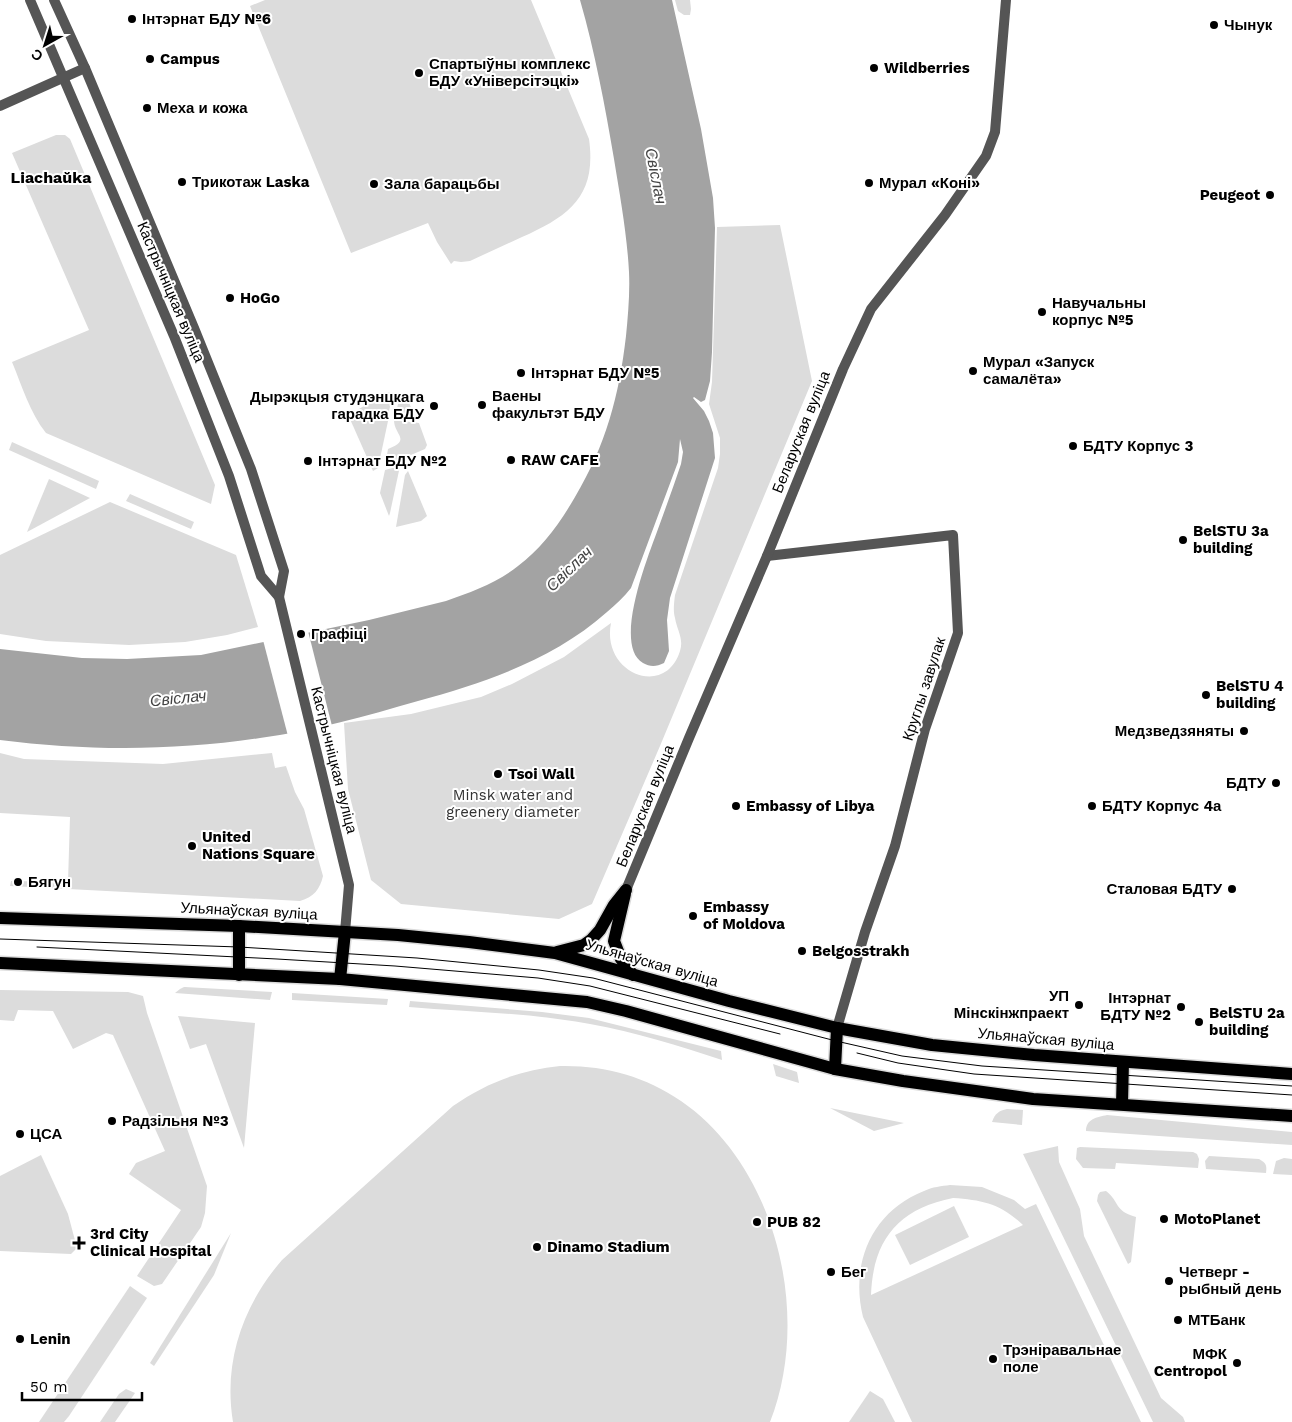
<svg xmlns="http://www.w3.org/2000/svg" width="1292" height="1422" viewBox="0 0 1292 1422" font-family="'Work Sans',sans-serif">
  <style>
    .green { fill: #dcdcdc; fill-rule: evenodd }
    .water { fill: #a3a3a3 }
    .pier { fill: #fff }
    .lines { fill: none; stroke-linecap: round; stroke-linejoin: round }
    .primary-casing { stroke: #dbdbdb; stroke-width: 15 }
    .minor { stroke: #555; stroke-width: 10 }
    .primary { stroke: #000; stroke-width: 12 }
    .tram { stroke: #000; stroke-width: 1 }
    .poi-dot { fill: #000; stroke: #fff; stroke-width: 2 }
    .labels { text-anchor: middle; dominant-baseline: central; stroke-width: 4; stroke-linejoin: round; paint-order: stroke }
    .poi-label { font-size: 15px; font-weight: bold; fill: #000; stroke: #fff; text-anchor: start }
    .street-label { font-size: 15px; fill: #000; stroke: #fff }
    .park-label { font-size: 15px; fill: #333; stroke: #fff }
    .water-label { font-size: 16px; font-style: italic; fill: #444; stroke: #fff }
    .neighbourhood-label { font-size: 16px; font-weight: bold; fill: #000; stroke: #fff }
  </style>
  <rect width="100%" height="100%" fill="#fff"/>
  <g class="green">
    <path d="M 265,0 L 531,0 L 589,139 C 597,196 569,216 522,237 C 505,245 487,253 470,261 L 461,262 L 454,261 L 451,264 L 437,242 L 428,223 L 351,253 L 250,6 Z"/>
    <path d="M 675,0 L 690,0 L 691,9 L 690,15 L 684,15 L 678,11 Z"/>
    <path d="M 56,135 L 65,135 L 70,139 L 215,485 L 211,504 L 46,433 C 30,413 22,386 12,362 L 89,330 L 12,153 Z"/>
    <path d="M 780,225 L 812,381 L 660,746 L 592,904 L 559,919 L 401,904 L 371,880 L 348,789 L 344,723 L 411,714 L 481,697 L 512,684 L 564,657 L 611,623 C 601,673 665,699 680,651 C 684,639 677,630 675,618 C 673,611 674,603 675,595 L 718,468 L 720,454 L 720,438 L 709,404 L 712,382 L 717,227 Z"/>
    <path d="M 388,392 L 393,392 L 388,416 L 352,413 Z"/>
    <path d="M 400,392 L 406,395 L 414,415 L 396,415 Z"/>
    <path d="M 350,419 L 388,421 L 378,468 L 373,471 Z"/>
    <path d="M 394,420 L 419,423 L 427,445 L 425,449 L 385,466 L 388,449 C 412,440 394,435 394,420 Z"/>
    <path d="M 12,442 L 99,481 L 96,489 L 9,450 Z"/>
    <path d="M 400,466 L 390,513 L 389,516 L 380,493 L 385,470 Z"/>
    <path d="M 408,471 L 427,516 L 421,521 L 396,527 L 405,475 Z"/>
    <path d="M 49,479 L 90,498 L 27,532 Z"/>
    <path d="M 130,494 L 194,522 L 191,529 L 126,501 Z"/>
    <path d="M 110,502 L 236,555 L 258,627 L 227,635 L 185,642 L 129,645 L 46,641 L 0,634 L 0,555 Z"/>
    <path d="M 0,753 L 24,759 L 163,764 L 272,753 L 275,768 L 286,766 L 295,792 L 304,809 L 323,876 C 320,889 314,897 300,901 L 10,886 L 11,881 L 68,882 L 70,817 L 0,813 Z"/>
    <path d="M 184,987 L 185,987 L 272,992 L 270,1000 L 175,993 L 180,989 Z"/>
    <path d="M 0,990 L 128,992 L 143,996 L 147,1013 L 207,1186 L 205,1213 L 201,1227 L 162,1284 L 154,1286 L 137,1276 L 181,1210 L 129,1174 L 136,1163 L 165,1151 L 113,1035 L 106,1033 L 73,1049 L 53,1011 L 18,1010 L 14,1021 L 0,1020 Z"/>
    <path d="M 292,993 L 388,999 L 387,1005 L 292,1000 Z"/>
    <path d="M 410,1001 L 542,1012 L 589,1018 L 721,1051 L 722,1060 C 679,1046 635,1032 590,1024 C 531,1013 469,1012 409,1007 Z"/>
    <path d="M 178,1016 L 255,1023 L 244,1148 L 206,1044 L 190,1049 Z"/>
    <path d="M 773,1064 L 797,1072 L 799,1083 L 776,1076 Z"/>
    <path d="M 560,1066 C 603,1065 645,1076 681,1101 C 777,1167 812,1316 770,1422 L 233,1422 C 223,1362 243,1305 282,1260 L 453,1106 C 486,1083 520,1070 560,1066 Z"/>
    <path d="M 830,1108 L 904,1123 L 874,1131 Z"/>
    <path d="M 1007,1109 L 1023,1110 L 1022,1125 L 992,1122 C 995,1113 999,1111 1007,1109 Z"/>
    <path d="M 1107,1115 L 1292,1132 L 1292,1145 L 1086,1131 C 1086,1119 1097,1117 1107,1115 Z"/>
    <path d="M 1058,1146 L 1059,1162 L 1080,1209 L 1084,1236 L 1161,1398 L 1183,1417 L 1185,1422 L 1153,1422 L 1023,1154 Z"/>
    <path d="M 1080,1147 L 1193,1152 L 1197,1154 L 1199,1159 L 1198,1168 L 1116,1163 L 1115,1169 L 1083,1168 L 1076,1159 L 1077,1148 Z"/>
    <path d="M 41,1155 L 68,1214 L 77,1248 L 71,1254 L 0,1251 L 0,1176 Z"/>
    <path d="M 1209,1156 L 1259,1159 C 1266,1163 1267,1165 1266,1173 L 1206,1169 L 1205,1161 Z"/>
    <path d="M 1284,1158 L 1292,1159 L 1292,1175 L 1273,1174 L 1276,1161 Z"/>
    <path d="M 950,1185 L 982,1187 L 1014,1200 L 1025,1209 L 1036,1204 L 1141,1422 L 912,1422 L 863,1317 C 850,1264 871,1212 924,1191 C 932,1187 942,1186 950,1185 ZM 953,1198 C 983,1200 1001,1204 1023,1225 L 871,1295 C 873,1240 898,1209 953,1198 Z"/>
    <path d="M 1106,1191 C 1120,1202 1114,1211 1136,1217 L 1131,1262 L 1128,1264 L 1097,1201 L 1098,1195 L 1100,1192 Z"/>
    <path d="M 954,1206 L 969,1237 L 910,1265 L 895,1235 Z"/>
    <path d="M 231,1233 L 214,1275 L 154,1366 L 150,1363 Z"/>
    <path d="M 130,1286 L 147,1298 L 69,1416 L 64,1422 L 39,1422 Z"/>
    <path d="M 126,1389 L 135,1393 L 115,1422 L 100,1422 L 119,1394 Z"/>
    <path d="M 870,1391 L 883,1399 L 895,1422 L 849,1422 Z"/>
  </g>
  <path class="water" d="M 580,0 L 672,0 L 701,129 L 713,198 L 715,228 L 712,352 L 710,381 L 705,400 L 701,402 L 694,397 L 693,398 L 704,411 L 709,421 L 713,433 L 715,458 L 670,598 L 667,620 L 669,651 L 664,663 C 656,667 650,667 643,663 C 612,645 649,554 658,529 C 666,507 674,485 681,464 L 683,452 L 680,439 L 678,462 L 631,588 C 624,597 616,604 607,612 C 553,660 486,682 418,701 C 366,716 313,731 260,738 C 175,751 85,751 0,740 L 0,649 L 82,658 L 127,659 L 201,655 L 369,620 L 446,601 C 471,592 497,583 518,566 C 542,548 560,523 575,497 C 606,445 619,396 626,336 C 628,315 630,293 629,272 C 627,234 620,196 614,159 C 605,106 595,52 580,0 Z"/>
  <path class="pier" d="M 308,631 L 332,726 L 288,736 L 263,640 Z"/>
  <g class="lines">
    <g class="primary-casing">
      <g id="primary">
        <path d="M 625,894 L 614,941 L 621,959 L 633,975"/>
        <path d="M 0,918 L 239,926 L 398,935 L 469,942 L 555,953 L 729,1001 L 837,1028 L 932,1045 L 1034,1055 L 1292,1074"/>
        <path d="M 239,926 L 239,975"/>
        <path d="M 557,952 L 584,945 L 591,940 L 600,930 L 614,905 L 626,890"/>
        <path d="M 0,963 L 340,979 L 587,1002 L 626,1011 L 835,1069 L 903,1081 L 1033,1099 L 1292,1116"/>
        <path d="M 340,979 L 345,932"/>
        <path d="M 835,1069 L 837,1028"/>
        <path d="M 1122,1104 L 1123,1062"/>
      </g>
    </g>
    <g class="minor">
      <path d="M 30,0 L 174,336 L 229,476 L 261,576 L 279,597 L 349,885 L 345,932"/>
      <path d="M 54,0 L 85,68 L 194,328 L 251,469 L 284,571 L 279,597"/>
      <path d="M 0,106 L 85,68"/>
      <path d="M 767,556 L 953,535 L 958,633 L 925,729 L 895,846 L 865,932 L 837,1028"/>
      <path d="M 626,890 L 689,738 L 767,556 L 843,369 L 871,309 L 945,215 L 986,156 L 995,132 L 1006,0"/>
    </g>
    <use href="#primary" class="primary"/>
    <g class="tram">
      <path d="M 0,939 L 239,947 L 417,958 L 539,970 L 593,978 L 836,1041 L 902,1056 L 982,1066 L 1292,1086"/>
      <path d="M 37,947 L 277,959 L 395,966 L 538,978 L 590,986 L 780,1034"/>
      <path d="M 857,1053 L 898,1063 L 974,1074 L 1292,1095"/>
    </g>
  </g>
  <g class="poi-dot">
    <circle cx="132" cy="19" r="5"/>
    <circle cx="1214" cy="25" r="5"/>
    <circle cx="150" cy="59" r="5"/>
    <circle cx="874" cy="68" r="5"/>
    <circle cx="419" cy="73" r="5"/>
    <circle cx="147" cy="108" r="5"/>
    <circle cx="182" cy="182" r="5"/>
    <circle cx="869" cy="183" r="5"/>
    <circle cx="374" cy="184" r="5"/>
    <circle cx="1270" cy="195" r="5"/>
    <circle cx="230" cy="298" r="5"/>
    <circle cx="1042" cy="312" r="5"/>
    <circle cx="973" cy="371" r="5"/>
    <circle cx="521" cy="373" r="5"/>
    <circle cx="482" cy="405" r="5"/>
    <circle cx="434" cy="406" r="5"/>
    <circle cx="1073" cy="446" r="5"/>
    <circle cx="511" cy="460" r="5"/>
    <circle cx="308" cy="461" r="5"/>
    <circle cx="1183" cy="540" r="5"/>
    <circle cx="301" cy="634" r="5"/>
    <circle cx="1206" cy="695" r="5"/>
    <circle cx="1244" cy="731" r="5"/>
    <circle cx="498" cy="774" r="5"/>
    <circle cx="1276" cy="783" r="5"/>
    <circle cx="736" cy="806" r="5"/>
    <circle cx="1092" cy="806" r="5"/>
    <circle cx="192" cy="846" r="5"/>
    <circle cx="18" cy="882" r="5"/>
    <circle cx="1232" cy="889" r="5"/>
    <circle cx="693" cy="916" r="5"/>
    <circle cx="802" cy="951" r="5"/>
    <circle cx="1079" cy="1005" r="5"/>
    <circle cx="1181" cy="1007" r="5"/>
    <circle cx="1199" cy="1022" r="5"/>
    <circle cx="112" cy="1121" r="5"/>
    <circle cx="20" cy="1134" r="5"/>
    <circle cx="1164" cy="1219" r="5"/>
    <circle cx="757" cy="1222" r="5"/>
    <path d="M76.5 1235.5h5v5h5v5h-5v5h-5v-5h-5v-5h5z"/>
    <circle cx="537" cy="1247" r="5"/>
    <circle cx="831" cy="1272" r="5"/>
    <circle cx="1169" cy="1281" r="5"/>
    <circle cx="1178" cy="1320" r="5"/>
    <circle cx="20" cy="1339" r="5"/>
    <circle cx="993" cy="1359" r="5"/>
    <circle cx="1237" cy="1363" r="5"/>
  </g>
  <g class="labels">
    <g class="poi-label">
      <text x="142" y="19">Інтэрнат БДУ №6</text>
      <text x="1224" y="25">Чынук</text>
      <text x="160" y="59">Campus</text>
      <text x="429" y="64">Спартыўны комплекс<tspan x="429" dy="17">БДУ «Універсітэцкі»</tspan></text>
      <text x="884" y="68">Wildberries</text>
      <text x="157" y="108">Меха и кожа</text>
      <text x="192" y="182">Трикотаж Laska</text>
      <text x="879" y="183">Мурал «Коні»</text>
      <text x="384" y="184">Зала барацьбы</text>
      <text x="1260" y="195" text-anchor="end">Peugeot</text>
      <text x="240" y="298">HoGo</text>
      <text x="1052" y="303">Навучальны<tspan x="1052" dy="17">корпус №5</tspan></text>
      <text x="983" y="362">Мурал «Запуск<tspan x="983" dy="17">самалёта»</tspan></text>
      <text x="531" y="373">Інтэрнат БДУ №5</text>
      <text x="492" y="396">Ваены<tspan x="492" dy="17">факультэт БДУ</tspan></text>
      <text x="424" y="397" text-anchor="end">Дырэкцыя студэнцкага<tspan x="424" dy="17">гарадка БДУ</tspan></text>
      <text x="1083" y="446">БДТУ Корпус 3</text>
      <text x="521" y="460">RAW CAFE</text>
      <text x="318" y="461">Інтэрнат БДУ №2</text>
      <text x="1193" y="531">BelSTU 3a<tspan x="1193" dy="17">building</tspan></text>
      <text x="311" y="634">Графіці</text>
      <text x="1216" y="686">BelSTU 4<tspan x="1216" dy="17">building</tspan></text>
      <text x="1234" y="731" text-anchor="end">Медзведзяняты</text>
      <text x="508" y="774">Tsoi Wall</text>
      <text x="1266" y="783" text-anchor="end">БДТУ</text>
      <text x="746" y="806">Embassy of Libya</text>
      <text x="1102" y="806">БДТУ Корпус 4а</text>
      <text x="202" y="837">United<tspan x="202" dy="17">Nations Square</tspan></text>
      <text x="28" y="882">Бягун</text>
      <text x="1222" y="889" text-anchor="end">Сталовая БДТУ</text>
      <text x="703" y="907">Embassy<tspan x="703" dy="17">of Moldova</tspan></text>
      <text x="812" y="951">Belgosstrakh</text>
      <text x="1069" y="996" text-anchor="end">УП<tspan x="1069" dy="17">Мінскінжпраект</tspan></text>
      <text x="1171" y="998" text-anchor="end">Інтэрнат<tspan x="1171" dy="17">БДТУ №2</tspan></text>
      <text x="1209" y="1013">BelSTU 2a<tspan x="1209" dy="17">building</tspan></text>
      <text x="122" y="1121">Радзільня №3</text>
      <text x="30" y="1134">ЦСА</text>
      <text x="1174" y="1219">MotoPlanet</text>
      <text x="767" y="1222">PUB 82</text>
      <text x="90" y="1234">3rd City<tspan x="90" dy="17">Clinical Hospital</tspan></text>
      <text x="547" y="1247">Dinamo Stadium</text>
      <text x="841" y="1272">Бег</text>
      <text x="1179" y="1272">Четверг -<tspan x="1179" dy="17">рыбный день</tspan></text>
      <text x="1188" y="1320">МТБанк</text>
      <text x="30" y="1339">Lenin</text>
      <text x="1003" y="1350">Трэніравальнае<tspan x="1003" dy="17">поле</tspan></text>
      <text x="1227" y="1354" text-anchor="end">МФК<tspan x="1227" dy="17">Centropol</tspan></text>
    </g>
    <g class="street-label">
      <text transform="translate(171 292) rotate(67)">Кастрычніцкая вуліца</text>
      <text transform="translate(801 432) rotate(-68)">Беларуская вуліца</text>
      <text transform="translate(924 689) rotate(-72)">Круглы завулак</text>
      <text transform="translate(334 760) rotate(76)">Кастрычніцкая вуліца</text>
      <text transform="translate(645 806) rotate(-68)">Беларуская вуліца</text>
      <text transform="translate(249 911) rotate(3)">Ульянаўская вуліца</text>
      <text transform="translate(652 963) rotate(16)">Ульянаўская вуліца</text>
      <text transform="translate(1046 1039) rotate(5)">Ульянаўская вуліца</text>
    </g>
    <g class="park-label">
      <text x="513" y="795">Minsk water and<tspan x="513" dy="17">greenery diameter</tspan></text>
    </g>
    <g class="water-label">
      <text transform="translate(656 176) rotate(79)">Свіслач</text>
      <text transform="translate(569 569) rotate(-44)">Свіслач</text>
      <text transform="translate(178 698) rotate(-6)">Свіслач</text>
    </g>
    <g class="neighbourhood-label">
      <text x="51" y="177">Liachaŭka</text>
    </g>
  </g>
  <g transform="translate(45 45) rotate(219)" stroke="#ffffff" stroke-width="4" paint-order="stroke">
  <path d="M0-4L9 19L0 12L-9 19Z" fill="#000000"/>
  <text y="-8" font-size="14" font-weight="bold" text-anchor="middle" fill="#000000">С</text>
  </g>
  <path d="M22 1392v8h120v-8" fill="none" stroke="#000000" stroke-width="2.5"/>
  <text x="30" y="1392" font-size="15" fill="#000000" stroke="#ffffff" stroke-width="4" paint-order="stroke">50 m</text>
</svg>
